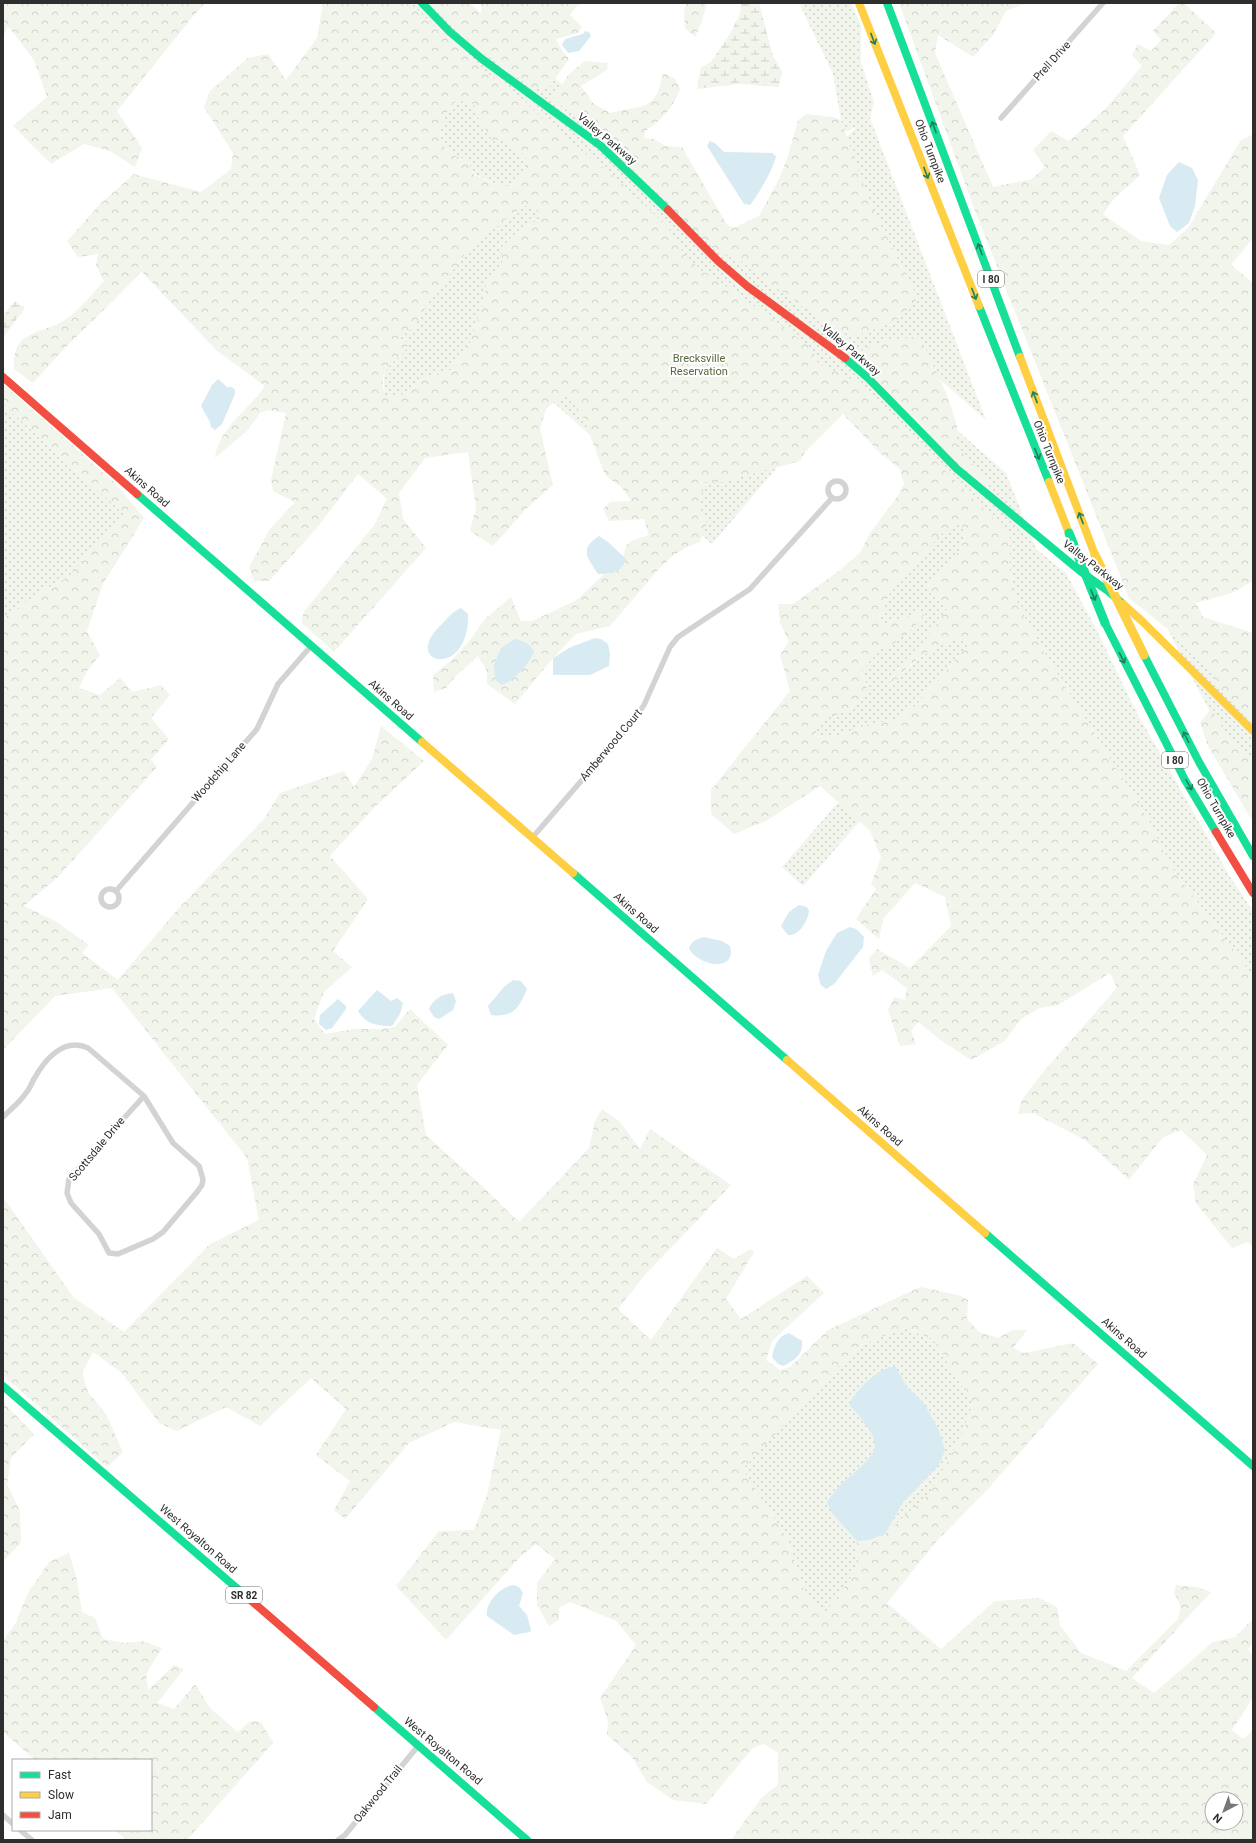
<svg xmlns="http://www.w3.org/2000/svg" width="1256" height="1843" viewBox="0 0 1256 1843" font-family="Roboto,sans-serif">
  <style>
    .grass { fill: url(#grass-dots) }
    .forest { fill: url(#forest-crowns); fill-rule: evenodd }
    .wetland { fill: url(#wetland-marsh) }
    .water { fill: #d8eaf2 }
    .lines { fill: none; stroke-linecap: round; stroke-linejoin: round }
    .street { stroke: #d3d3d3; stroke-width: 5.5 }
    .fast { stroke: #16e098; stroke-width: 8 }
    .slow { stroke: #ffcf43; stroke-width: 8 }
    .jam { stroke: #f24e42; stroke-width: 8 }
    .fast-bridge { stroke: #16e098; stroke-width: 9 }
    .slow-bridge { stroke: #ffcf43; stroke-width: 9 }
    .oneway { stroke: #237e5e }
    .labels { text-anchor: middle; dominant-baseline: central; stroke-width: 4; stroke-linejoin: round; paint-order: stroke }
    .shield { fill: #fff; stroke: #6d6d6d; stroke-width: 1 }
    .shield-label { font-size: 10px; font-weight: bold; fill: #2e2e2e }
    .street-label { font-size: 11px; fill: #2e2e2e; stroke: #fff }
    .park-label { font-size: 11px; fill: #556a3c; stroke: #fff }
  </style>
  <defs>
    <pattern id="grass-dots" width="8" height="8" patternUnits="userSpaceOnUse"><rect width="8" height="8" fill="#f1f5ec"/><path d="M2 2h.1M6 6h.1" fill="none" stroke="#cfd2cb" stroke-width="1.8" stroke-linecap="round"/></pattern>
    <pattern id="forest-crowns" width="20" height="18" patternUnits="userSpaceOnUse"><rect width="20" height="18" fill="#f1f5ec"/><path d="M2 6a3 3 0 1 1 6 0M12 15a3 3 0 1 1 6 0" fill="none" stroke="#cfd2cb"/></pattern>
    <pattern id="wetland-marsh" width="20" height="14" patternUnits="userSpaceOnUse"><rect width="20" height="14" fill="#f1f5ec"/><path d="M1 5h8M5 5V1M11 12h8M15 12V8" fill="none" stroke="#cfd2cb"/></pattern>
  </defs>
  <rect width="100%" height="100%" fill="#fff"/>
  <g class="grass">
    <path d="M 383,3 L 469,3 L 750,248 L 857,126 L 845,132 L 841,120 L 833,74 L 799,3 L 851,3 L 861,26 L 861,62 L 874,102 L 870,118 L 986,420 L 936,376 L 918,396 L 1006,473 L 1036,549 L 1066,573 L 1094,625 L 1137,713 L 1229,875 L 1253,911 L 1253,976 L 1172,868 L 1148,819 L 1049,661 L 1030,626 L 803,886 L 782,867 L 1016,598 L 1010,571 L 1010,553 L 835,399 L 712,544 L 515,368 L 638,227 Z"/>
    <path d="M 457,100 L 474,104 L 500,139 L 509,143 L 526,158 L 526,168 L 512,184 L 502,187 L 474,174 L 467,160 C 431,152 435,121 457,100 Z"/>
    <path d="M 524,206 L 533,206 L 542,218 L 519,230 L 502,247 L 502,265 L 487,280 L 484,299 L 470,343 L 451,370 L 425,377 L 400,396 L 385,395 C 382,372 384,368 402,355 L 403,342 L 398,338 L 414,327 L 431,299 L 469,249 L 488,230 L 498,226 L 509,216 Z"/>
    <path d="M 3,404 L 124,514 L 72,574 L 21,605 L 3,619 Z"/>
    <path d="M 961,522 L 965,537 L 959,551 L 928,585 L 928,590 L 947,609 L 925,641 L 895,672 L 895,682 C 912,662 931,647 956,638 L 970,643 L 916,705 L 896,720 L 869,724 L 840,735 L 815,737 L 819,721 L 852,708 L 867,685 L 861,672 L 880,649 L 896,642 L 917,624 L 924,616 L 919,613 L 883,624 L 879,617 C 885,606 889,592 897,581 C 899,578 904,578 907,575 C 922,559 940,527 961,522 Z"/>
    <path d="M 1156,605 L 1253,690 L 1253,804 L 1226,742 L 1190,674 Z"/>
    <path d="M 904,1328 L 933,1339 L 973,1404 L 960,1439 L 930,1493 L 885,1534 L 869,1540 L 858,1541 L 856,1571 L 824,1615 L 804,1590 L 788,1540 L 742,1469 L 838,1366 L 862,1345 Z"/>
  </g>
  <g class="forest">
    <path d="M 3,3 L 205,3 L 190,20 L 117,111 L 142,148 L 135,167 L 110,151 L 84,144 L 51,164 L 13,126 L 47,97 L 34,60 L 8,26 L 3,38 Z"/>
    <path d="M 323,3 L 410,3 L 472,61 L 526,102 L 552,127 L 615,177 L 668,227 L 684,254 L 702,271 L 730,289 L 789,331 L 812,349 L 817,362 L 855,381 L 1010,535 L 1010,571 L 1018,604 L 1049,661 L 1148,819 L 1172,868 L 1253,976 L 1253,1247 L 1247,1242 L 1232,1248 L 1196,1203 L 1193,1184 L 1207,1155 L 1181,1130 L 1163,1137 L 1129,1180 L 1085,1140 L 1033,1113 L 1018,1114 L 1021,1101 L 1044,1071 L 1117,988 L 1110,973 L 1058,1005 L 1039,1008 L 1020,1020 L 1005,1041 L 971,1060 L 942,1041 L 918,1022 L 911,1031 L 916,1044 L 900,1046 L 888,1010 L 894,997 L 905,1000 L 907,988 L 882,970 L 873,976 L 869,959 L 877,949 L 910,968 L 951,926 L 945,897 L 915,883 L 883,919 L 879,939 L 856,919 L 876,889 L 871,884 L 881,857 L 870,831 L 820,786 L 766,821 L 734,834 L 711,814 L 711,790 L 790,691 L 780,655 L 789,642 L 780,623 L 778,604 L 793,604 L 840,570 L 860,553 L 870,533 L 897,497 L 904,484 L 900,469 L 880,453 L 843,414 L 805,452 L 800,461 L 723,482 L 705,482 L 699,506 L 707,523 L 700,542 L 689,546 L 672,556 L 657,571 L 610,626 L 576,634 L 553,658 L 515,704 L 487,684 L 487,671 L 478,656 L 456,676 L 446,688 L 434,692 L 433,675 L 453,659 L 470,640 L 485,619 L 511,597 L 521,621 L 532,621 L 577,600 L 604,574 L 622,566 C 626,541 624,543 649,535 L 644,519 L 609,521 L 603,509 L 610,502 L 631,501 L 622,488 L 605,475 L 584,419 L 566,393 L 546,409 L 540,429 L 553,485 L 526,509 L 493,546 L 470,531 L 476,508 L 468,452 L 425,458 L 399,493 L 403,519 L 426,548 L 334,652 L 302,623 L 303,613 L 375,524 L 387,499 L 358,474 L 316,529 L 269,581 L 254,581 L 249,567 L 270,529 L 295,502 L 273,491 L 271,480 L 286,413 L 269,410 L 260,413 L 247,431 L 215,458 C 219,427 249,410 265,386 L 216,350 L 142,272 L 62,351 L 33,383 L 14,369 C 12,326 45,336 69,317 C 82,307 93,293 104,281 L 96,265 L 98,254 L 78,257 L 67,241 L 99,205 L 134,174 L 201,192 L 231,169 L 233,153 L 204,107 L 210,91 L 248,58 L 268,54 L 286,80 L 317,38 ZM 457,100 L 474,104 L 475,113 L 492,140 C 506,138 515,149 526,158 L 526,168 L 512,184 L 502,187 L 474,175 L 467,160 C 431,152 435,121 457,100 ZM 524,206 L 533,206 L 542,218 L 519,230 L 502,247 L 502,265 L 487,280 L 484,299 L 470,343 L 451,370 L 425,377 L 400,396 L 385,395 C 384,390 382,384 383,379 C 386,360 406,359 409,341 L 403,342 L 398,338 L 414,327 L 431,299 L 469,249 L 488,230 L 498,226 L 509,216 ZM 961,522 L 965,537 L 959,551 L 928,585 L 927,590 L 947,609 L 925,641 L 895,672 L 889,684 C 898,682 901,674 907,668 C 922,654 938,645 956,638 L 970,643 L 916,705 L 896,720 L 869,724 L 840,735 L 815,737 L 819,721 C 833,716 872,705 866,684 C 865,680 862,676 861,672 L 880,649 L 896,642 L 917,624 L 924,615 L 919,613 L 883,624 L 879,617 C 885,606 889,592 897,581 C 900,578 904,578 907,575 C 921,560 940,527 961,522 Z"/>
    <path d="M 432,3 L 469,3 L 481,13 L 481,3 L 585,3 L 577,6 L 570,15 L 582,27 L 578,33 L 556,39 L 562,50 L 569,59 L 548,89 L 533,89 L 470,43 Z"/>
    <path d="M 686,3 L 707,3 L 702,21 L 695,37 L 685,28 L 684,12 Z"/>
    <path d="M 899,3 L 1026,3 L 1006,11 L 993,35 L 973,57 L 938,35 L 935,53 L 993,187 L 1032,179 L 1045,167 L 1033,150 L 1051,131 L 1069,141 L 1105,109 L 1142,66 L 1132,55 L 1138,44 L 1151,51 L 1161,40 L 1153,31 L 1179,3 L 1184,3 L 1216,33 L 1123,136 L 1140,175 L 1114,199 L 1103,214 L 1141,241 L 1169,245 L 1188,228 L 1241,140 L 1253,134 L 1253,238 L 1231,265 L 1253,283 L 1253,581 L 1232,593 L 1196,603 L 1203,617 L 1253,633 L 1253,725 L 1218,686 L 1213,675 L 1171,634 L 1169,630 L 1129,598 L 975,211 Z"/>
    <path d="M 585,61 L 608,63 L 607,70 L 581,86 L 593,103 L 610,113 C 642,104 656,113 663,73 L 675,79 L 680,89 C 673,108 661,121 645,131 L 644,138 L 654,139 L 666,146 L 682,147 L 727,225 L 734,228 L 759,216 L 779,179 L 788,156 L 798,120 L 806,114 L 833,117 L 841,120 L 871,206 L 918,298 L 898,319 L 859,336 L 834,331 L 785,293 L 769,285 L 742,262 L 717,252 L 597,134 L 553,99 L 569,74 Z"/>
    <path d="M 914,337 L 922,341 L 948,397 L 957,426 L 957,446 L 991,485 L 985,486 L 979,485 L 851,359 C 868,341 891,341 914,337 Z"/>
    <path d="M 3,384 L 116,484 L 144,518 L 103,584 L 87,631 L 100,655 L 87,671 L 79,688 L 100,695 L 120,678 L 133,692 L 161,685 L 170,695 L 151,718 L 169,739 L 151,760 L 157,767 L 57,878 L 24,906 L 55,921 L 89,945 L 82,953 L 118,980 L 177,910 L 264,819 L 280,793 L 344,771 L 354,787 L 372,759 L 381,726 L 424,761 L 373,809 L 330,856 L 368,899 L 333,951 L 352,967 L 324,992 L 314,1019 L 325,1034 L 354,1029 L 381,1029 L 395,1027 L 410,1009 L 448,1045 L 417,1085 L 426,1135 L 481,1185 L 519,1222 L 589,1148 L 595,1121 L 602,1109 L 620,1122 L 640,1149 L 650,1129 L 731,1185 L 644,1276 L 618,1309 L 651,1340 L 717,1248 L 734,1259 L 750,1249 L 754,1252 L 726,1299 L 741,1319 L 807,1276 L 824,1293 L 772,1341 L 766,1360 L 780,1370 L 790,1367 L 828,1330 L 920,1287 L 958,1295 L 968,1300 L 967,1319 L 979,1332 L 998,1338 L 1012,1330 L 1027,1330 L 1013,1348 L 1024,1353 L 1073,1343 L 1098,1364 L 987,1490 L 935,1543 L 887,1603 L 941,1649 L 995,1601 L 1039,1598 L 1057,1607 L 1060,1625 L 1081,1653 L 1126,1671 L 1178,1619 C 1182,1606 1181,1605 1174,1593 L 1176,1585 L 1197,1587 L 1211,1592 L 1132,1678 L 1154,1693 L 1213,1642 L 1235,1637 L 1253,1619 L 1253,1642 L 1248,1650 L 1253,1655 L 1253,1698 L 1232,1730 L 1243,1739 L 1253,1730 L 1253,1840 L 731,1840 L 762,1797 L 778,1785 L 778,1753 L 764,1744 L 753,1748 L 706,1804 L 673,1800 L 647,1782 L 632,1757 L 607,1735 L 608,1721 L 600,1698 L 636,1645 L 616,1621 L 570,1602 L 559,1607 L 559,1620 L 549,1626 L 537,1605 L 537,1583 L 555,1559 L 536,1544 L 521,1556 L 446,1640 L 396,1586 L 439,1531 L 474,1530 L 487,1495 L 501,1430 L 454,1422 L 409,1443 L 345,1519 L 334,1510 L 350,1481 L 316,1455 L 346,1409 L 311,1378 L 260,1426 L 226,1407 L 177,1431 L 159,1423 L 122,1373 L 93,1352 L 82,1373 L 88,1392 L 106,1414 L 123,1452 L 107,1467 L 3,1375 L 3,1197 L 74,1298 L 124,1332 L 210,1244 L 259,1220 L 247,1158 L 112,988 L 55,996 L 3,1050 L 3,619 L 21,605 L 69,576 L 124,514 L 3,404 ZM 904,1328 L 933,1339 L 973,1404 L 960,1439 L 930,1493 L 885,1534 L 869,1540 L 857,1541 L 856,1571 L 824,1614 L 804,1590 L 788,1540 L 743,1469 L 838,1366 L 862,1345 ZM 1212,1799 L 1236,1799 L 1236,1823 L 1212,1823 Z"/>
    <path d="M 1211,709 L 1232,742 L 1253,760 L 1253,822 L 1208,746 L 1200,722 Z"/>
    <path d="M 3,1402 L 34,1434 L 11,1458 L 7,1484 L 20,1511 L 21,1542 L 3,1562 Z"/>
    <path d="M 69,1553 L 77,1580 L 82,1612 L 95,1618 L 103,1639 L 125,1643 L 142,1641 L 162,1648 L 146,1674 L 148,1690 L 174,1665 L 184,1669 L 157,1703 L 174,1709 L 195,1684 L 210,1708 L 238,1732 L 250,1721 L 261,1722 L 273,1743 L 187,1840 L 126,1840 L 115,1830 L 151,1830 L 151,1760 L 35,1760 L 3,1732 L 3,1641 L 15,1624 L 28,1593 L 49,1562 Z"/>
  </g>
  <g class="wetland">
    <path d="M 741,3 L 759,3 L 773,56 L 782,71 L 779,87 L 739,84 L 697,89 L 701,67 L 711,62 L 731,32 L 740,14 Z"/>
    <path d="M 15,301 L 25,308 L 3,338 L 3,316 Z"/>
  </g>
  <g class="water">
    <path d="M 585,31 L 590,33 L 591,36 L 579,51 L 568,53 L 562,45 L 565,39 L 583,34 Z"/>
    <path d="M 710,141 L 715,143 L 724,152 L 772,153 L 776,156 C 774,168 758,195 750,205 L 744,204 L 707,146 Z"/>
    <path d="M 1179,162 L 1192,168 L 1198,180 L 1195,206 L 1189,223 L 1177,232 L 1170,226 L 1159,198 L 1167,175 Z"/>
    <path d="M 218,379 L 227,387 L 232,387 L 235,390 L 235,394 L 222,424 L 215,430 L 211,427 L 210,422 L 201,406 L 212,385 Z"/>
    <path d="M 599,536 L 608,542 L 626,559 C 621,573 613,573 598,574 C 587,557 579,549 599,536 Z"/>
    <path d="M 461,608 L 468,614 C 470,681 398,664 442,624 C 448,618 453,611 461,608 Z"/>
    <path d="M 595,638 L 601,639 L 608,644 L 610,654 L 609,666 L 590,675 L 553,675 L 553,658 L 571,647 Z"/>
    <path d="M 515,639 C 524,641 531,644 534,652 C 527,666 516,679 502,685 L 495,680 L 494,665 L 501,648 Z"/>
    <path d="M 799,905 L 807,907 L 809,911 C 808,921 799,936 788,935 L 781,926 L 789,912 Z"/>
    <path d="M 850,927 L 856,929 L 864,937 L 863,947 L 834,984 L 826,989 L 821,985 L 818,975 L 826,951 L 837,933 Z"/>
    <path d="M 704,937 L 722,941 L 730,946 C 737,972 700,967 689,949 C 691,941 697,939 704,937 Z"/>
    <path d="M 513,980 L 521,981 L 527,989 C 519,1008 513,1018 491,1015 L 488,1006 L 504,987 Z"/>
    <path d="M 377,990 L 391,1001 L 397,998 L 403,1003 L 400,1014 L 392,1026 C 377,1026 366,1024 358,1011 Z"/>
    <path d="M 453,993 L 456,1001 L 453,1010 L 439,1019 L 434,1017 L 429,1009 C 433,999 442,994 453,993 Z"/>
    <path d="M 338,999 L 346,1006 L 346,1009 L 332,1028 L 326,1030 L 319,1024 L 320,1015 Z"/>
    <path d="M 789,1333 L 802,1341 C 803,1355 795,1360 783,1366 L 778,1364 L 772,1357 C 774,1346 778,1336 789,1333 Z"/>
    <path d="M 895,1366 L 908,1388 L 924,1403 L 939,1431 L 945,1451 L 938,1466 L 903,1502 L 885,1534 L 869,1540 L 857,1541 L 832,1513 L 827,1502 C 832,1495 837,1488 843,1483 C 852,1474 877,1457 875,1443 C 872,1429 858,1415 849,1404 C 860,1387 874,1371 895,1366 Z"/>
    <path d="M 513,1585 L 519,1587 L 523,1593 L 519,1606 L 527,1615 L 531,1630 L 530,1632 L 514,1635 L 487,1616 C 485,1603 500,1587 513,1585 Z"/>
  </g>
  <g class="lines">
    <g class="street">
      <path d="M 1001,118 L 1103,3"/>
      <circle cx="837" cy="490" r="9"/>
      <path d="M 532,838 L 632,722 L 644,705 L 670,647 L 678,637 L 750,589 L 832,498"/>
      <circle cx="110" cy="898" r="9"/>
      <path d="M 116,891 L 257,729 L 278,684 L 311,646"/>
      <path d="M 3,1117 C 11,1109 20,1102 26,1093 C 30,1089 31,1084 34,1079 C 45,1059 64,1037 88,1048 L 144,1096 L 173,1143 L 199,1166 L 203,1179 L 202,1185 L 197,1192 L 163,1232 L 153,1239 L 118,1254 L 109,1253 L 99,1234 L 71,1203 L 67,1193 L 69,1179 L 144,1096"/>
      <path d="M 3,1815 L 13,1824"/>
      <path d="M 20,1830 L 32,1840"/>
      <path d="M 338,1840 L 345,1835 L 418,1746"/>
    </g>
    <g class="fast">
      <path d="M 422,3 L 450,32 L 482,59 L 601,146 L 668,210"/>
      <path d="M 887,3 L 1020,357"/>
      <path d="M 979,306 L 1049,482"/>
      <path d="M 845,358 L 868,378 L 957,469 L 1080,571 L 1108,591 L 1123,604"/>
      <path d="M 137,494 L 422,742"/>
      <path d="M 1105,623 L 1185,780 L 1216,832"/>
      <path d="M 1144,655 L 1199,762 L 1253,856"/>
      <path d="M 573,873 L 787,1060"/>
      <path d="M 985,1233 L 1253,1466"/>
      <path d="M 3,1386 L 247,1597"/>
      <path d="M 374,1707 L 527,1840"/>
    </g>
    <g class="slow">
      <path d="M 859,3 L 979,306"/>
      <path d="M 1020,357 L 1095,555"/>
      <path d="M 1049,482 L 1069,533"/>
      <path d="M 1123,604 L 1143,622 L 1253,731"/>
      <path d="M 422,742 L 573,873"/>
      <path d="M 787,1060 L 985,1233"/>
    </g>
    <g class="jam">
      <path d="M 668,210 L 718,261 L 747,286 L 845,358"/>
      <path d="M 3,377 L 137,494"/>
      <path d="M 1216,832 L 1253,893"/>
      <path d="M 247,1597 L 374,1707"/>
    </g>
    <path class="fast-bridge" d="M 1069,533 L 1105,623"/>
    <path class="slow-bridge" d="M 1095,555 L 1144,655"/>
  </g>
  <defs><path id="oneway-shaft" d="M-6 0H5M1.5-3L5.5 0L1.5 3" fill="none" stroke-width="1.6" stroke-linecap="round" stroke-linejoin="round"/></defs>
  <g class="oneway">
    <use href="#oneway-shaft" transform="translate(873 39) rotate(69)"/>
    <use href="#oneway-shaft" transform="translate(934 127) rotate(-110)"/>
    <use href="#oneway-shaft" transform="translate(926 173) rotate(69)"/>
    <use href="#oneway-shaft" transform="translate(980 249) rotate(-110)"/>
    <use href="#oneway-shaft" transform="translate(974 294) rotate(69)"/>
    <use href="#oneway-shaft" transform="translate(1035 397) rotate(-111)"/>
    <use href="#oneway-shaft" transform="translate(1037 454) rotate(68)"/>
    <use href="#oneway-shaft" transform="translate(1081 518) rotate(-111)"/>
    <use href="#oneway-shaft" transform="translate(1093 595) rotate(68)"/>
    <use href="#oneway-shaft" transform="translate(1122 658) rotate(63)"/>
    <use href="#oneway-shaft" transform="translate(1186 737) rotate(-117)"/>
    <use href="#oneway-shaft" transform="translate(1189 785) rotate(60)"/>
  </g>
  <g class="labels">
    <g class="shield">
      <rect x="978" y="271" width="26" height="16" rx="3"/>
      <rect x="1162" y="752" width="26" height="16" rx="3"/>
      <rect x="226" y="1587" width="36" height="16" rx="3"/>
    </g>
    <g class="shield-label">
      <text x="991" y="279">I 80</text>
      <text x="1175" y="760">I 80</text>
      <text x="244" y="1595">SR 82</text>
    </g>
    <g class="street-label">
      <text transform="translate(1052 61) rotate(-48)">Prell Drive</text>
      <text transform="translate(607 139) rotate(40)">Valley Parkway</text>
      <text transform="translate(930 151) rotate(69)">Ohio Turnpike</text>
      <text transform="translate(851 350) rotate(40)">Valley Parkway</text>
      <text transform="translate(1049 452) rotate(68)">Ohio Turnpike</text>
      <text transform="translate(147 487) rotate(41)">Akins Road</text>
      <text transform="translate(1093 565) rotate(38)">Valley Parkway</text>
      <text transform="translate(391 700) rotate(41)">Akins Road</text>
      <text transform="translate(611 745) rotate(-50)">Amberwood Court</text>
      <text transform="translate(219 772) rotate(-49)">Woodchip Lane</text>
      <text transform="translate(1216 808) rotate(60)">Ohio Turnpike</text>
      <text transform="translate(636 913) rotate(41)">Akins Road</text>
      <text transform="translate(880 1126) rotate(41)">Akins Road</text>
      <text transform="translate(97 1149) rotate(-50)">Scottsdale Drive</text>
      <text transform="translate(1124 1338) rotate(41)">Akins Road</text>
      <text transform="translate(198 1539) rotate(41)">West Royalton Road</text>
      <text transform="translate(443 1751) rotate(40)">West Royalton Road</text>
      <text transform="translate(378 1794) rotate(-51)">Oakwood Trail</text>
    </g>
    <g class="park-label">
      <text x="699" y="358">Brecksville<tspan x="699" dy="13">Reservation</tspan></text>
    </g>
  </g>
  <rect width="1256" height="1843" fill="none" stroke="#2e2e2e" stroke-width="8"/>
  <rect x="12" y="1759" width="140" height="72" fill="#ffffff" stroke="#ababab"/>
  <rect x="20" y="1772" width="20" height="6" fill="#16e098" stroke="#ababab"/>
  <text x="48" y="1779" font-size="12" fill="#2e2e2e">Fast</text>
  <rect x="20" y="1792" width="20" height="6" fill="#ffcf43" stroke="#ababab"/>
  <text x="48" y="1799" font-size="12" fill="#2e2e2e">Slow</text>
  <rect x="20" y="1812" width="20" height="6" fill="#f24e42" stroke="#ababab"/>
  <text x="48" y="1819" font-size="12" fill="#2e2e2e">Jam</text>
  <g transform="translate(1224 1811) rotate(221)"><circle r="19" fill="#ffffff" stroke="#ababab"/>
  <path d="M0-3L7 15L0 10L-7 15Z" fill="#777777"/>
  <text y="-6" font-size="11" font-weight="bold" text-anchor="middle" fill="#2e2e2e">N</text>
  </g>
</svg>
